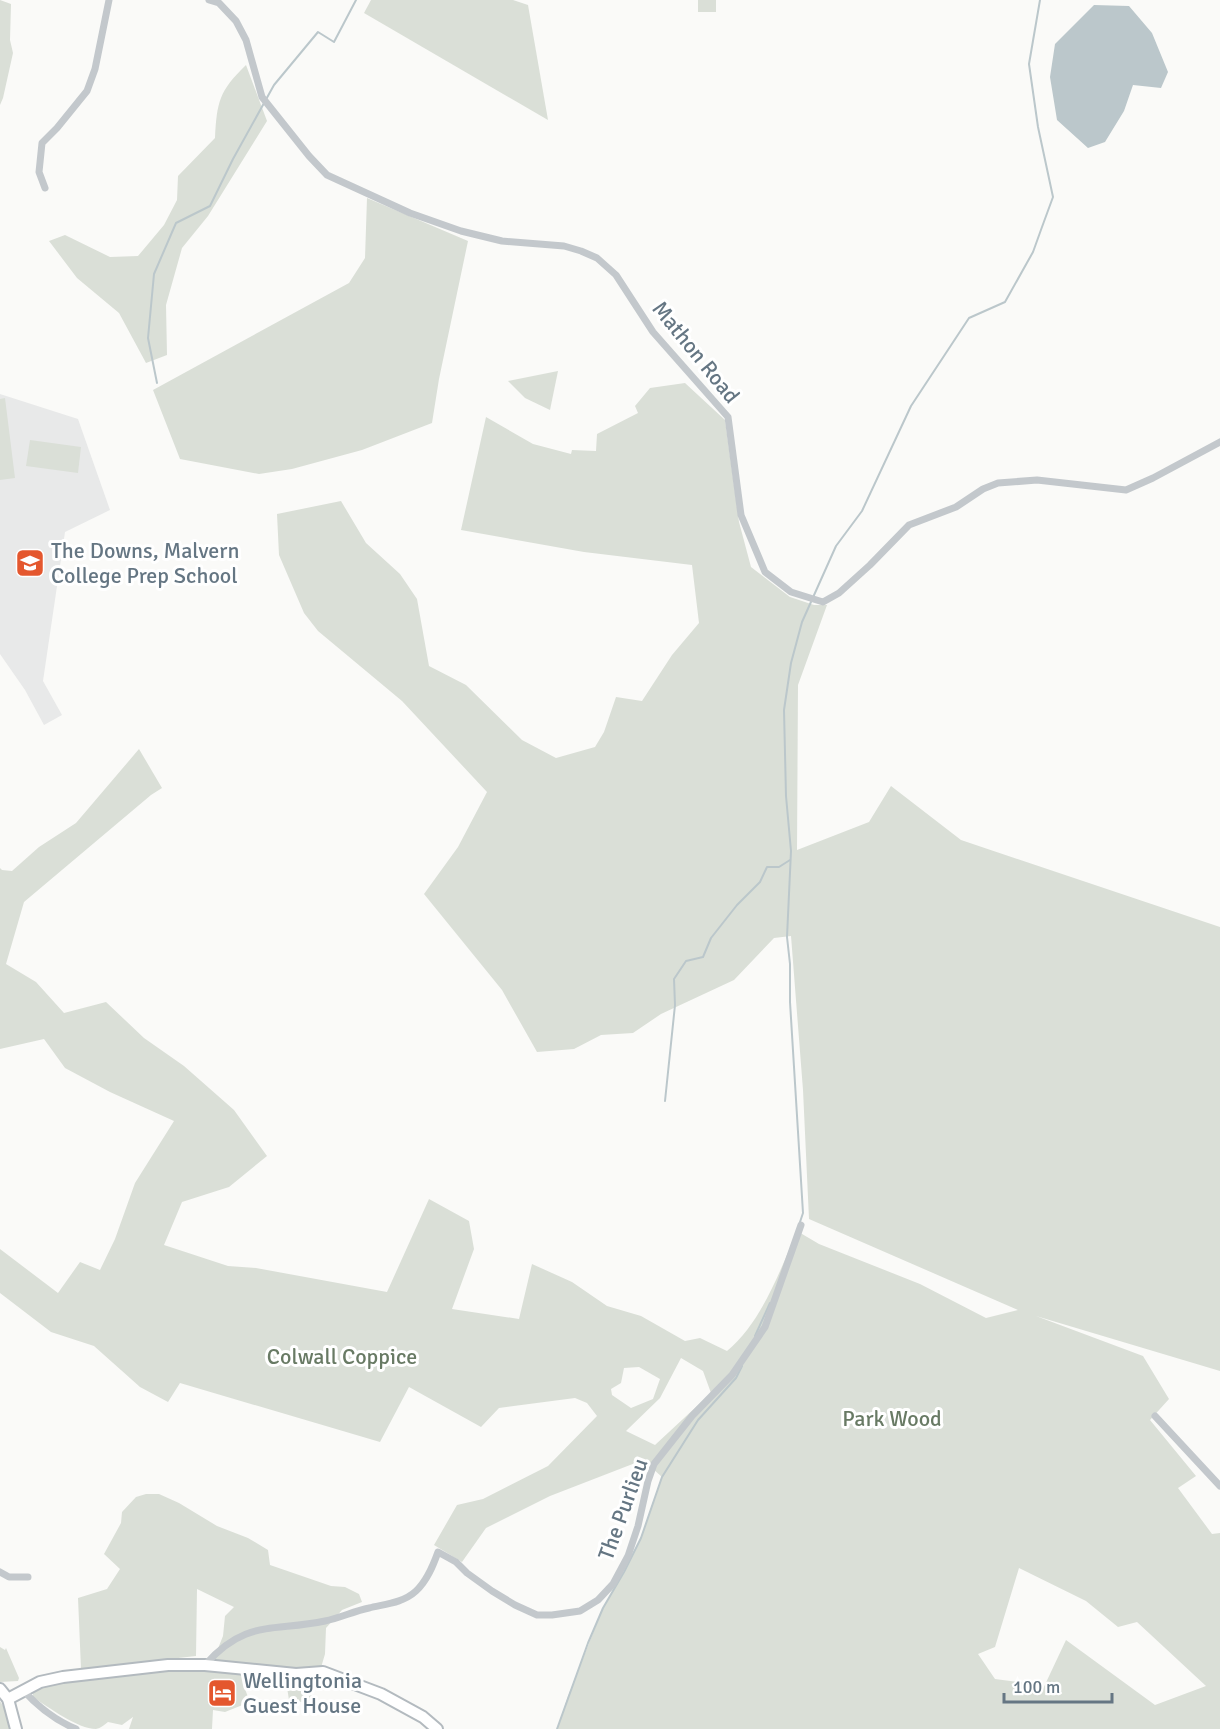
<svg xmlns="http://www.w3.org/2000/svg" width="1220" height="1729" viewBox="0 0 1220 1729" font-family="Signika,sans-serif">
  <style>
    .built { fill: #e8e9e9 }
    .green { fill: #dadfd7; fill-rule: evenodd }
    .water { fill: #bbc7cb }
    .lines { fill: none; stroke-linecap: round; stroke-linejoin: round }
    .stream { stroke: #bbc7cb; stroke-width: 2 }
    .secondary-casing { stroke: #b3babf; stroke-width: 14 }
    .minor { stroke: #c3c8cc; stroke-width: 7 }
    .secondary { stroke: #fff; stroke-width: 10 }
    .labels { text-anchor: middle; dominant-baseline: central; stroke-width: 6; stroke-linejoin: round; paint-order: stroke }
    .street-label { font-size: 22px; fill: #657683; stroke: #fff }
    .poi-label { font-size: 22px; fill: #657683; stroke: #fff; text-anchor: start }
    .park-label { font-size: 22px; fill: #687a64; stroke: #fff }
  </style>
  <rect width="100%" height="100%" fill="#fafaf8"/>
  <path class="built" d="M 0,394 L 78,419 L 110,510 L 65,532 L 43,681 L 62,715 L 44,725 L 25,690 L 0,654 Z"/>
  <g class="green">
    <path d="M 0,0 L 11,4 L 10,40 L 13,53 L 3,98 L 0,105 Z"/>
    <path d="M 371,0 L 513,0 L 528,5 L 548,120 L 364,13 Z"/>
    <rect x="698" y="0" width="18" height="12"/>
    <path d="M 246,65 L 267,121 L 208,216 L 182,248 L 166,305 L 167,355 L 146,363 L 119,313 L 77,278 L 49,241 L 65,235 L 110,257 L 138,256 L 164,225 L 177,200 L 178,176 L 215,138 C 217,102 219,91 246,65 Z"/>
    <path d="M 367,198 L 468,241 L 439,379 L 432,423 L 362,450 L 292,469 L 259,474 L 180,459 L 153,390 L 349,283 L 365,258 Z"/>
    <path d="M 558,371 L 550,410 L 525,398 L 508,381 Z"/>
    <path d="M 685,383 L 725,420 L 739,522 L 751,567 L 790,597 L 814,605 L 827,605 L 798,685 L 797,850 L 869,822 L 891,786 L 961,840 L 1220,927 L 1220,1371 L 1036,1316 L 1143,1356 L 1169,1399 L 1150,1420 L 1196,1476 L 1178,1488 L 1212,1534 L 1220,1533 L 1220,1729 L 557,1729 L 568,1696 L 603,1608 L 624,1572 L 641,1538 L 662,1477 L 643,1460 L 550,1496 L 486,1528 L 462,1562 L 434,1545 L 457,1505 L 483,1499 L 548,1466 L 597,1416 L 587,1403 L 575,1398 L 499,1408 L 481,1427 L 409,1387 L 380,1442 L 180,1383 L 168,1402 L 140,1387 L 94,1346 L 51,1332 L 0,1293 L 0,1249 L 58,1293 L 80,1262 L 100,1270 L 115,1239 L 135,1183 L 174,1121 L 110,1092 L 65,1068 L 44,1039 L 0,1049 L 0,868 L 2,870 L 12,871 L 39,847 L 76,823 L 139,749 L 162,788 L 151,795 L 24,902 L 6,964 L 36,982 L 64,1013 L 106,1002 L 144,1038 L 184,1066 L 234,1110 L 267,1156 L 229,1187 L 182,1202 L 164,1245 L 228,1266 L 256,1268 L 387,1292 L 429,1199 L 469,1221 L 474,1249 L 452,1309 L 519,1319 L 532,1264 L 572,1282 L 607,1306 L 641,1316 L 685,1341 L 700,1338 L 727,1351 C 761,1323 780,1271 797,1231 L 819,1244 L 920,1284 L 986,1318 L 1018,1310 L 809,1219 L 803,1090 L 791,936 L 774,938 L 734,980 L 661,1014 L 633,1033 L 601,1035 L 574,1049 L 537,1052 L 502,990 L 424,894 L 458,847 L 487,792 L 402,701 L 318,631 L 304,613 L 279,555 L 277,514 L 341,501 L 366,543 L 400,574 L 417,599 L 429,666 L 466,685 L 522,740 L 556,758 L 595,747 L 604,732 L 616,697 L 642,701 L 672,655 L 699,623 L 692,565 L 584,552 L 461,530 L 486,417 L 533,444 L 571,454 L 572,450 L 596,451 L 597,434 L 638,413 L 635,406 L 650,388 ZM 681,1358 L 703,1371 L 711,1393 L 655,1445 L 626,1431 L 660,1398 ZM 639,1367 L 660,1379 L 653,1399 L 631,1408 L 612,1395 L 611,1389 L 621,1383 L 624,1368 ZM 1019,1568 L 1086,1601 L 1118,1627 L 1137,1622 L 1206,1686 L 1155,1705 L 1066,1640 L 1042,1691 L 1026,1683 L 995,1679 L 978,1654 L 995,1647 Z"/>
    <path d="M 5,398 L 15,478 L 0,480 L 0,399 Z"/>
    <path d="M 30,440 L 81,447 L 78,473 L 26,466 Z"/>
    <path d="M 146,1494 L 159,1494 L 179,1503 L 217,1526 L 248,1538 L 268,1550 L 270,1565 L 331,1586 L 345,1587 L 359,1594 L 362,1602 L 342,1610 L 326,1628 L 325,1654 L 315,1688 L 308,1703 L 289,1700 L 286,1681 L 256,1675 L 243,1684 L 250,1702 L 225,1712 L 213,1710 L 212,1729 L 129,1729 L 133,1717 L 122,1725 L 108,1722 C 104,1725 101,1728 96,1729 C 78,1729 48,1707 33,1697 L 33,1690 L 56,1682 L 131,1675 L 213,1661 L 223,1636 L 225,1616 L 234,1607 L 197,1589 L 196,1656 L 81,1669 L 78,1598 L 107,1589 L 120,1569 L 104,1554 L 121,1523 L 122,1512 L 136,1497 Z"/>
    <path d="M 0,1647 L 5,1650 L 6,1648 L 19,1678 L 18,1681 L 0,1682 Z"/>
    <path d="M 0,1701 L 7,1712 L 10,1729 L 0,1729 Z"/>
  </g>
  <path class="water" d="M 1094,5 L 1129,6 L 1152,33 L 1168,72 L 1161,88 L 1133,85 L 1124,111 L 1105,142 L 1088,148 L 1057,120 L 1050,77 L 1055,44 Z"/>
  <g class="lines">
    <g class="stream">
      <path d="M 157,383 L 148,338 L 154,274 L 176,223 L 210,206 L 233,159 L 274,85 L 318,32 L 334,42 L 356,0"/>
      <path d="M 665,1101 L 675,1005 L 674,979 L 686,961 L 703,957 L 711,938 L 737,905 L 760,882 L 767,867 L 779,867 L 790,860"/>
      <path d="M 800,1222 L 803,1213 L 790,1002 L 790,964 L 787,937 L 791,851 L 786,796 L 784,710 L 791,663 L 802,622 L 836,546 L 862,511 L 911,406 L 969,318 L 1005,302 L 1033,252 L 1042,227 L 1053,197 L 1038,127 L 1029,64 L 1040,0"/>
      <path d="M 755,1336 L 770,1303"/>
      <path d="M 557,1729 L 588,1643 L 603,1608 L 624,1572 L 641,1538 L 662,1477 L 698,1420 L 736,1378 L 742,1366"/>
    </g>
    <g class="secondary-casing">
      <g id="secondary">
        <path d="M 0,1689 L 8,1699 L 16,1729"/>
        <path d="M 8,1699 L 40,1682 L 63,1677 L 168,1665 L 205,1665 L 296,1674 L 323,1672 L 381,1694 L 423,1717 L 437,1729"/>
      </g>
    </g>
    <g class="minor">
      <path d="M 209,0 L 219,3 L 236,21 L 246,40 L 262,97 L 309,156 L 327,175 L 410,213 L 461,231 L 502,241 L 564,246 L 581,251 L 597,258 L 616,275 L 653,332 L 728,417 L 741,515 L 765,572 L 791,592 L 823,602 L 839,593 L 870,565 L 909,525 L 956,507 L 983,489 L 998,483 L 1037,480 L 1126,490 L 1153,478 L 1220,442"/>
      <path d="M 45,188 L 39,172 L 42,143 L 57,128 L 87,91 L 95,69 L 109,0"/>
      <path d="M 1155,1416 L 1220,1486"/>
      <path d="M 0,1572 L 9,1577 L 28,1577"/>
      <path d="M 205,1665 C 245,1619 273,1632 325,1621 C 340,1618 354,1611 369,1608 C 385,1604 403,1603 416,1591 C 427,1581 433,1566 438,1552 L 456,1562 L 467,1573 L 492,1591 L 515,1605 L 537,1615 L 552,1615 L 580,1611 L 598,1600 L 613,1584 L 628,1556 L 638,1526 L 648,1481 L 654,1464 L 692,1416 L 732,1375 L 765,1327 L 801,1225"/>
      <path d="M 23,1690 C 38,1707 55,1720 76,1729"/>
    </g>
    <use href="#secondary" class="secondary"/>
  </g>
  <defs>
    <g id="school-square" transform="scale(1.5)"><rect x="-9" y="-9" width="18" height="18" rx="4" fill="#e4572e" stroke="#fff"/><path d="M0-5L7-2L0 1L-7-2ZM-4 1L0 2.5L4 1V4Q0 6-4 4Z" fill="#fff"/></g>
    <g id="hotel-square" transform="scale(1.5)"><rect x="-9" y="-9" width="18" height="18" rx="4" fill="#e4572e" stroke="#fff"/><path d="M-6-4.5h1.5V1H6V5H4.5V3h-9V5H-6ZM-4 0a1.8 1.8 0 1 1 3.6 0ZM.5 0V-2.5h3Q6-2.5 6 0Z" fill="#fff"/></g>
  </defs>
  <g fill-rule="evenodd">
    <use href="#school-square" x="30" y="563"/>
    <use href="#hotel-square" x="222" y="1693"/>
  </g>
  <g class="labels">
    <g class="street-label">
      <text transform="translate(696 352) rotate(51)">Mathon Road</text>
      <text transform="translate(623 1509) rotate(-70)">The Purlieu</text>
    </g>
    <g class="poi-label">
      <text x="51" y="550">The Downs, Malvern<tspan x="51" dy="25">College Prep School</tspan></text>
      <text x="243" y="1680">Wellingtonia<tspan x="243" dy="25">Guest House</tspan></text>
    </g>
    <g class="park-label">
      <text x="342" y="1356">Colwall Coppice</text>
      <text x="892" y="1418">Park Wood</text>
    </g>
  </g>
  <path d="M1004 1693v9h108v-9" fill="none" stroke="#657683" stroke-width="3"/>
  <text x="1013" y="1693" font-size="18" fill="#657683" stroke="#ffffff" stroke-width="4.5" paint-order="stroke">100 m</text>
</svg>
